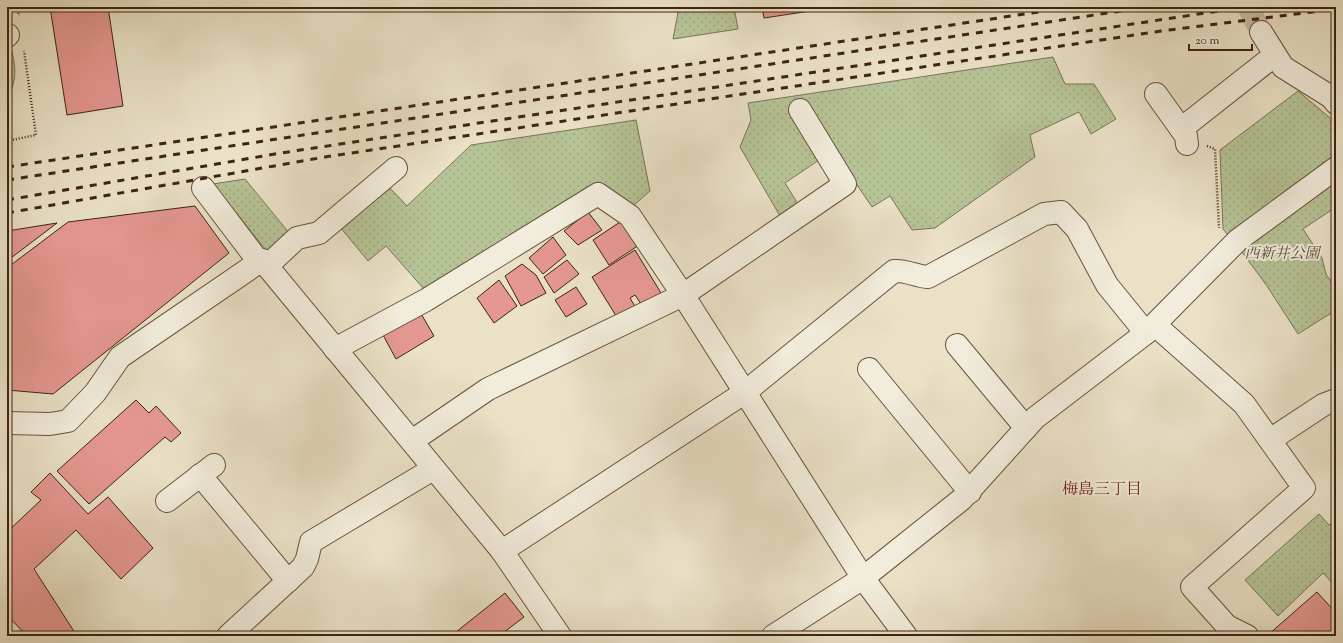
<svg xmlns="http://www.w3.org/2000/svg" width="1343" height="643" viewBox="0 0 1343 643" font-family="'Sorts Mill Goudy','Noto Serif JP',serif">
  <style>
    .green { fill: url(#green-dots); stroke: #7a7454 }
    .building { fill: #e59891; stroke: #3e2411 }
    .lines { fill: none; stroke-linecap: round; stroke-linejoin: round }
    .minor-tunnel { stroke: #c8bba3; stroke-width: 22; stroke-dasharray: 22 11; stroke-linecap: butt }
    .minor-casing { stroke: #69533e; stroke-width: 24 }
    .path { stroke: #3e2411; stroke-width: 2.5; stroke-dasharray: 1 2; stroke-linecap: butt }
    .minor { stroke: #f1ecdb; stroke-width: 22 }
    .rail { stroke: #3e2411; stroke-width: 3; stroke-dasharray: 7 7; stroke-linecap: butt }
    .labels { text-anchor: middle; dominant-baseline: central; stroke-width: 4; stroke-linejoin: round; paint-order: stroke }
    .park-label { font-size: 15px; font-style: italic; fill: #5c4c32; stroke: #f1ecdb }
    .neighbourhood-label { font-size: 16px; fill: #7a1f14; stroke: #f1ecdb }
  </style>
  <defs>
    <pattern id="green-dots" width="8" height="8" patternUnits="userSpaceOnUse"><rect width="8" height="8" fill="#b6c396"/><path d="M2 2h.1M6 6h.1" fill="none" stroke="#9ea780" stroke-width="1.8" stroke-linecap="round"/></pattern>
  </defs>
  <rect width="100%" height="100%" fill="#eae1c7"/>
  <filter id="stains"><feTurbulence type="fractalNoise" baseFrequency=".005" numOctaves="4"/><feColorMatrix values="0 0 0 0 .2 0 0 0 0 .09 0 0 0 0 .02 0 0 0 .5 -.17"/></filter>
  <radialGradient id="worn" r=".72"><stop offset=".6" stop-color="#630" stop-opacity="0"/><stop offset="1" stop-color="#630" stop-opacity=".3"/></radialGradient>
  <g class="green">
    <path d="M 679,7 L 734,7 L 738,29 L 673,39 Z"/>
    <path d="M 10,45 C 16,66 18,79 7,99 L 7,48 Z"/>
    <path d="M 1053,57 L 1065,84 L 1094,84 L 1116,119 L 1091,134 L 1079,112 L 1030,135 L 1035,157 L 935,228 L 912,230 L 890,196 L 872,207 L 800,101 L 822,158 L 785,183 L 798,204 L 780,216 L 740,147 L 751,120 L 748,103 Z"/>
    <path d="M 1298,91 L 1336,123 L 1336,158 L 1228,235 L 1223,229 L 1220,150 Z"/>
    <path d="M 636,120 L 650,191 L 633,206 L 598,182 L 424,289 L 386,246 L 368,261 L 340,227 L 389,187 L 407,206 L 471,145 Z"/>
    <path d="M 1336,178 L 1336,207 L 1303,229 L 1322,258 L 1326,274 L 1336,289 L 1336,310 L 1298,334 L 1267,286 L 1239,248 Z"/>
    <path d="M 245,179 L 290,234 L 275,248 L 266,250 L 213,184 Z"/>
    <path d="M 1319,514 L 1329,525 L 1336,519 L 1336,587 L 1323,573 L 1278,616 L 1245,580 Z"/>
  </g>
  <g class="building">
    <path d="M 50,7 L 108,7 L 123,106 L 67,115 Z"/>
    <path d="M 762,7 L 816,7 L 817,10 L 764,18 Z"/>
    <path d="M 195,206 L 229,253 L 53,394 L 7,390 L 7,268 L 68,222 Z"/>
    <path d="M 588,212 L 602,230 L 578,245 L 564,231 Z"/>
    <path d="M 623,220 L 639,245 L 609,265 L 593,240 Z"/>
    <path d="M 57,223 L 7,261 L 7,231 Z"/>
    <path d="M 553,237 L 566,255 L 543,274 L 529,258 Z"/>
    <path d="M 635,250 L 661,293 L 641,304 L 635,295 L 630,298 L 636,308 L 618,319 L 592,277 Z"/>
    <path d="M 567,260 L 579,274 L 554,293 L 544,277 Z"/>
    <path d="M 522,264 L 536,275 L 546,293 L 521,306 L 505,276 Z"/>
    <path d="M 499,280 L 517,306 L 494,323 L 477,298 Z"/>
    <path d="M 576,287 L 587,304 L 566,317 L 555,300 Z"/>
    <path d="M 420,312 L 434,336 L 396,359 L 383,335 Z"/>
    <path d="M 136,400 L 149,413 L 156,406 L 181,433 L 171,442 L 165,437 L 89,504 L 57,471 Z"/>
    <path d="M 50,473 L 88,514 L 108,497 L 153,548 L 121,579 L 76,530 L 34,569 L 77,636 L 27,636 L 7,615 L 7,532 L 41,500 L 31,492 Z"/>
    <path d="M 1317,592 L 1336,613 L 1336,636 L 1270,636 L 1269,634 Z"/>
    <path d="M 505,593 L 524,617 L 499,636 L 451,636 Z"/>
  </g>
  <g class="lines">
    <path class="minor-tunnel" d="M 1248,7 L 1261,32"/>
    <g class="minor-casing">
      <g id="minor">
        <path d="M 1261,32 L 1283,67 L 1331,97 L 1336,103"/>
        <path d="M 7,36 L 8,35"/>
        <path d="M 1156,94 L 1186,136 L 1187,144"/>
        <path d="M 1181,129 L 1275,55"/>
        <path d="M 203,188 L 259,262"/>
        <path d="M 267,266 L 297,238 L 319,233 L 396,168"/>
        <path d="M 1155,325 L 1244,404 L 1304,488 L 1192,587 L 1227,626 L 1247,636"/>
        <path d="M 957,345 L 1026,428"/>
        <path d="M 335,349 L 426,300 L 598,194 L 630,216 L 683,295 L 863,578 L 906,636"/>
        <path d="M 869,369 L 970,492"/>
        <path d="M 7,423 L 50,424 L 68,421 L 95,393 L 120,357 L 262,260 L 502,551 L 560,636"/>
        <path d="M 1270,440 L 1323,405 L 1336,400"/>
        <path d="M 412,441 L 488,389 L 683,295 L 845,184 L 800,110"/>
        <path d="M 200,475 L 288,581"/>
        <path d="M 167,501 L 214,465"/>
        <path d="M 502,551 L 744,393 L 894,271 C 906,270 915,276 928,277 L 1044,214 L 1061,212 L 1077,229 L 1107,285 L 1146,333"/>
        <path d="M 228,636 L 303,567 L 307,559 L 311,542 L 433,469"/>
        <path d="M 773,636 L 863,578 L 962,499 L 1035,418 L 1146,333 L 1238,240 L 1336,168"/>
      </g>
    </g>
    <g class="path">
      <path d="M 17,7 L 19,16"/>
      <path d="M 7,141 L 36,135 L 24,51"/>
      <path d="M 1207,146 L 1215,149 L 1219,228"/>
    </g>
    <use href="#minor" class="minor"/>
    <g class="rail">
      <path d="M 7,167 L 1071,7"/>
      <path d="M 7,180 L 1147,7"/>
      <path d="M 7,200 L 281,153 L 1245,7"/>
      <path d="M 7,213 L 325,157 L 1161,31 L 1336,9"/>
    </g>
  </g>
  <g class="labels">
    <g class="park-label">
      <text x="1282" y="254">西新井公園</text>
    </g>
    <g class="neighbourhood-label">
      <text x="1102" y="490">梅島三丁目</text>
    </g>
  </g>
  <rect width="1343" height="643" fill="none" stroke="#eae1c7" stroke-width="24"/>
  <rect x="8" y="8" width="1327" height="627" fill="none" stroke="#3e2411" stroke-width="2"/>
  <rect x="12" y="12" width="1319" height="619" fill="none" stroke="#3e2411"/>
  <path d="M1189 44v6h63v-6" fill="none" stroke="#3e2411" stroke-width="2"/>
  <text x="1195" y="44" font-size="12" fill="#3e2411" stroke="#f1ecdb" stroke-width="3" paint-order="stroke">20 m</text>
  <rect width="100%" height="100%" filter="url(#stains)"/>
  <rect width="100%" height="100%" fill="url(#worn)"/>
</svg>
